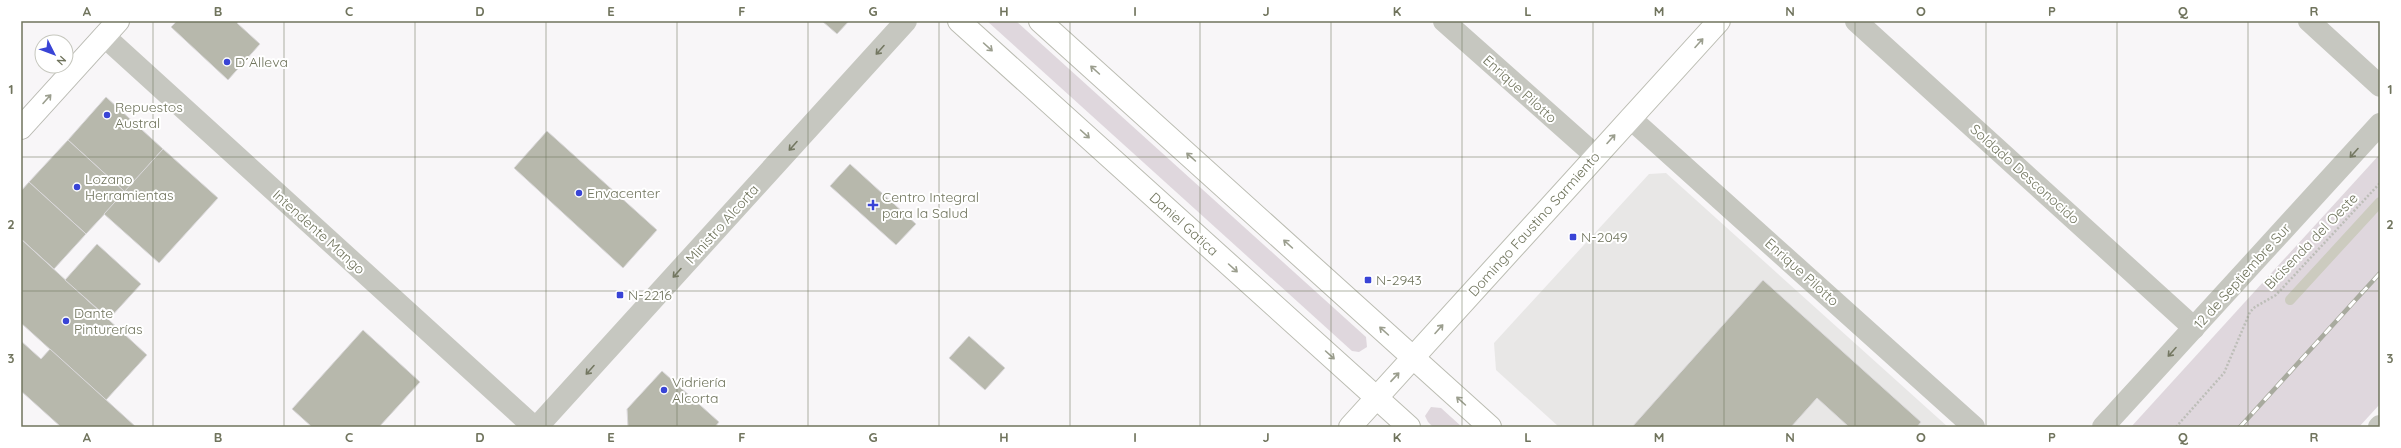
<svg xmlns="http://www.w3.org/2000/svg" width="2401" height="448" viewBox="0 0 2401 448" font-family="Quicksand,sans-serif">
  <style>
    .built { fill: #e8e7e6 }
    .green { fill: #dfd7dd }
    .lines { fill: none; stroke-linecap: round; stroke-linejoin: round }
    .stream { stroke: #cccbbf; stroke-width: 10 }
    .building { fill: #b7b8ac; stroke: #dad8da }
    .secondary-casing { stroke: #bbbcb2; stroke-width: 24 }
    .highway-casing { stroke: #b8b9b1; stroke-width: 24 }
    .path { stroke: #bdbeb8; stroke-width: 2.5; stroke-dasharray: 2 2; stroke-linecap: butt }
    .street { stroke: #c6c7c0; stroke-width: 22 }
    .secondary { stroke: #fff; stroke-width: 22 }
    .highway { stroke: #fff; stroke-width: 22 }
    .rail-casing { stroke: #a8aa9e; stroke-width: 4.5 }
    .rail { stroke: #fff; stroke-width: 3; stroke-dasharray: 9; stroke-linecap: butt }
    .oneway { stroke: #9b9e8e }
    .oneway2 { stroke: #747862 }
    .grid { fill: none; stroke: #70745d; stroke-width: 1; stroke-opacity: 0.55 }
    .poi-dot { fill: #3944d6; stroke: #fff; stroke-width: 1.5 }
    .labels { text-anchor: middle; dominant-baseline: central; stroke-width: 4; stroke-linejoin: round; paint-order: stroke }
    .poi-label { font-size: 14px; fill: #70745d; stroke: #fff; text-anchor: start }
    .street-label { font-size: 14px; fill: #70745d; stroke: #fff }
    .neatline { fill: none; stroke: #70745d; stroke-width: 1.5 }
    .grid-label { font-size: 13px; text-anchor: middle; font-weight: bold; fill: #70745d }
  </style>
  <rect width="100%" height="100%" fill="#f8f6f8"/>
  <path class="built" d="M 1666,173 L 1948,427 L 1559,427 L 1496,370 L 1494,343 L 1649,174 Z"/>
  <g class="green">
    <path d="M 987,21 L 1016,21 L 1366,337 L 1367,347 L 1359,352 L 1352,351 Z"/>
    <path d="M 2380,154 L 2380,404 L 2359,427 L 2131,427 Z"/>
    <path d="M 1431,407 L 1441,408 L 1462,427 L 1433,427 L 1428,422 L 1425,416 Z"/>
  </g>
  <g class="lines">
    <path class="stream" d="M 2290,300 L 2380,202"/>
  </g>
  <g class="building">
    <path d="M 177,21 L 239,21 L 237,23 L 260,44 L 228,80 L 171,27 Z"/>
    <path d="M 822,21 L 849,21 L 837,34 Z"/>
    <path d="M 106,97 L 163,149 L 125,192 L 68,140 Z"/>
    <path d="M 547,131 L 657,230 L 623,268 L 514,168 Z"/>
    <path d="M 68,140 L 125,192 L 86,234 L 29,182 Z"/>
    <path d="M 163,149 L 218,198 L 159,263 L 104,214 Z"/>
    <path d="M 850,164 L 916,224 L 896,245 L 830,186 Z"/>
    <path d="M 29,182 L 86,234 L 54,269 L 21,239 L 21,191 Z"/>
    <path d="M 21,239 L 147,355 L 106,400 L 21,323 Z"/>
    <path d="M 97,244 L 141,284 L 109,319 L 65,280 Z"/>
    <path d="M 1763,280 L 1921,422 L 1917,427 L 1849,427 L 1817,398 L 1791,427 L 1632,427 Z"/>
    <path d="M 363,330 L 420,382 L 379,427 L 312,427 L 292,409 Z"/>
    <path d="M 969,336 L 1005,368 L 985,390 L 949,358 Z"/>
    <path d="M 21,341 L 41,359 L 50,349 L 136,427 L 61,427 L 21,391 Z"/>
    <path d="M 662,371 L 719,422 L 715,427 L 628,427 L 627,409 Z"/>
  </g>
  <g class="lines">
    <g class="secondary-casing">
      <g id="secondary">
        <path d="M 959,21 L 1409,427"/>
        <path d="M 1040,21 L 1490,427"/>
        <path d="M 1350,427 L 1719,21"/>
      </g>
    </g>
    <g class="highway-casing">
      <path id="highway" d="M 21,128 L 118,21"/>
    </g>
    <path class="path" d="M 2176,427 L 2224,373 L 2250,312 L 2255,307 L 2276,295 L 2380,183"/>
    <g class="street">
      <path d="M 1444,21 L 1596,156"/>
      <path d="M 1856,21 L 2194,328"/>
      <path d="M 2309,21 L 2380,86"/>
      <path d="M 104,36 L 534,427"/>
      <path d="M 1630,118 L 1974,427"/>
      <path d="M 537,427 L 906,21"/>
      <path d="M 2103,427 L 2380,124"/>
      <path d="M 2379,427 L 2380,426"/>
    </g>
    <use href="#secondary" class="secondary"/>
    <use href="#highway" class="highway"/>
    <g class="rail-casing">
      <path id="rail" d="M 2240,427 L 2380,273"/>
    </g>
    <use href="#rail" class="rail"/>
  </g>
  <defs><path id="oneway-shaft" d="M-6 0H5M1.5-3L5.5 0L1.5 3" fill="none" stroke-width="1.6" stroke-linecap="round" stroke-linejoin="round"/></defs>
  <g class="oneway">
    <use href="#oneway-shaft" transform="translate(1699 43) rotate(-48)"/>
    <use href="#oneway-shaft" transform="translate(988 47) rotate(42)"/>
    <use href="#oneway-shaft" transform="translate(1095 70) rotate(-138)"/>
    <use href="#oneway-shaft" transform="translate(47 99) rotate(-48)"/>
    <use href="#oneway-shaft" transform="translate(1085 134) rotate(42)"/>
    <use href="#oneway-shaft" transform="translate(1611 139) rotate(-48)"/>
    <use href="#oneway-shaft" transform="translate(1191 157) rotate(-138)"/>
    <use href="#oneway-shaft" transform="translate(1288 244) rotate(-138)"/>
    <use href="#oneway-shaft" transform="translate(1233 268) rotate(42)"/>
    <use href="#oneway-shaft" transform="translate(1439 329) rotate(-48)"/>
    <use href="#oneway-shaft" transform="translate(1384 331) rotate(-138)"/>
    <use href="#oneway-shaft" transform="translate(1330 355) rotate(42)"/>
    <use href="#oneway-shaft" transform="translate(1395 377) rotate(-47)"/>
    <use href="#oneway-shaft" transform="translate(1461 401) rotate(-138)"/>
  </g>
  <g class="oneway2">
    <use href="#oneway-shaft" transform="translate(880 50) rotate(132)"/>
    <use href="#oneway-shaft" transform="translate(793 146) rotate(132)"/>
    <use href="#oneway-shaft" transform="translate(2354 153) rotate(132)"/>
    <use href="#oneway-shaft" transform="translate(677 273) rotate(132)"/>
    <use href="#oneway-shaft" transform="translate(2172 352) rotate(132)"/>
    <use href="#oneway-shaft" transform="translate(590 370) rotate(132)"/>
  </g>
  <path class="grid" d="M 153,21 L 153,427M 284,21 L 284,427M 415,21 L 415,427M 546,21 L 546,427M 677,21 L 677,427M 808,21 L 808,427M 939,21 L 939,427M 1070,21 L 1070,427M 1200,21 L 1200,427M 1331,21 L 1331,427M 1462,21 L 1462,427M 1593,21 L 1593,427M 1724,21 L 1724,427M 1855,21 L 1855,427M 1986,21 L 1986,427M 2117,21 L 2117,427M 2248,21 L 2248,427M 21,157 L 2380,157M 21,291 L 2380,291"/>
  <g class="poi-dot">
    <circle cx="227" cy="62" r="4"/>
    <circle cx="107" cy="115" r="4"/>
    <circle cx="77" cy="187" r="4"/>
    <circle cx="579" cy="193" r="4"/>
    <path d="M871 199h4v4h4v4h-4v4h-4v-4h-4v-4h4z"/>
    <rect x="1569" y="233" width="8" height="8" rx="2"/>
    <rect x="1364" y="276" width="8" height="8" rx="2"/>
    <rect x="616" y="291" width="8" height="8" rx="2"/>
    <circle cx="66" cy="321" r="4"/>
    <circle cx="664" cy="390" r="4"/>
  </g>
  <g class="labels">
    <g class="poi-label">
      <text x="235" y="62">D´Alleva</text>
      <text x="115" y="107">Repuestos<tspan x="115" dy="16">Austral</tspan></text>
      <text x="85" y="179">Lozano<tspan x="85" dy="16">Herramientas</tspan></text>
      <text x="587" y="193">Envacenter</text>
      <text x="882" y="197">Centro Integral<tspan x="882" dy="16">para la Salud</tspan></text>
      <text x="1581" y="237">N-2049</text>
      <text x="1376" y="280">N-2943</text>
      <text x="628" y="295">N-2216</text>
      <text x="74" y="313">Dante<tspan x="74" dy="16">Pinturerías</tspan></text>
      <text x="672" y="382">Vidriería<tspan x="672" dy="16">Alcorta</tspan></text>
    </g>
    <g class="street-label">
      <text transform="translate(1520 89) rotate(42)">Enrique Pilotto</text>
      <text transform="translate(2025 174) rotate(42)">Soldado Desconocido</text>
      <text transform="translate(722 224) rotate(-48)">Ministro Alcorta</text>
      <text transform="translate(1184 224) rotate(42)">Daniel Gatica</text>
      <text transform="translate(1534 224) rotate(-48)">Domingo Faustino Sarmiento</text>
      <text transform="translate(319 232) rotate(42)">Intendente Mango</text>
      <text transform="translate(2311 241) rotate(-46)">Bicisenda del Oeste</text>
      <text transform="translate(1802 272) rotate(42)">Enrique Pilotto</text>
      <text transform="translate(2242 276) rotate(-48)">12 de Septiembre Sur</text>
    </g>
  </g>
  <rect width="2401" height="448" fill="none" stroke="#ffffff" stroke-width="44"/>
  <g transform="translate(54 54) rotate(132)"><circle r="19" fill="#ffffff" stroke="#c6c7be"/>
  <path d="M0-3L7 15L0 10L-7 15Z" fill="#3944d6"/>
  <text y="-6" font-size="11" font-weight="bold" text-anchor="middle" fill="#70745d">N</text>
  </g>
  <rect x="22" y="22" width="2357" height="404" class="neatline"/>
  <g class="grid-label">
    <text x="87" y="16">A</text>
    <text x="218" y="16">B</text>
    <text x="349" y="16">C</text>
    <text x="480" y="16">D</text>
    <text x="611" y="16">E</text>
    <text x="742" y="16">F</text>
    <text x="873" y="16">G</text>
    <text x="1004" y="16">H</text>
    <text x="1135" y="16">I</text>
    <text x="1266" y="16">J</text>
    <text x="1397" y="16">K</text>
    <text x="1528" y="16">L</text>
    <text x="1659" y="16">M</text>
    <text x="1790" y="16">N</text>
    <text x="1921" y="16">O</text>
    <text x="2052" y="16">P</text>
    <text x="2183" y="16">Q</text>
    <text x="2314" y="16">R</text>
    <text x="11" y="94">1</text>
    <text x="2390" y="94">1</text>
    <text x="11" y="229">2</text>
    <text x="2390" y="229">2</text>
    <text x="11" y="363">3</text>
    <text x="2390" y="363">3</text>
    <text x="87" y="442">A</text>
    <text x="218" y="442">B</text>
    <text x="349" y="442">C</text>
    <text x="480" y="442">D</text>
    <text x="611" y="442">E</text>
    <text x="742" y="442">F</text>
    <text x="873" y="442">G</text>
    <text x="1004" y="442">H</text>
    <text x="1135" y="442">I</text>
    <text x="1266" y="442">J</text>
    <text x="1397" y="442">K</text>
    <text x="1528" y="442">L</text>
    <text x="1659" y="442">M</text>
    <text x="1790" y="442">N</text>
    <text x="1921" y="442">O</text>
    <text x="2052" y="442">P</text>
    <text x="2183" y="442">Q</text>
    <text x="2314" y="442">R</text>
  </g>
</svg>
